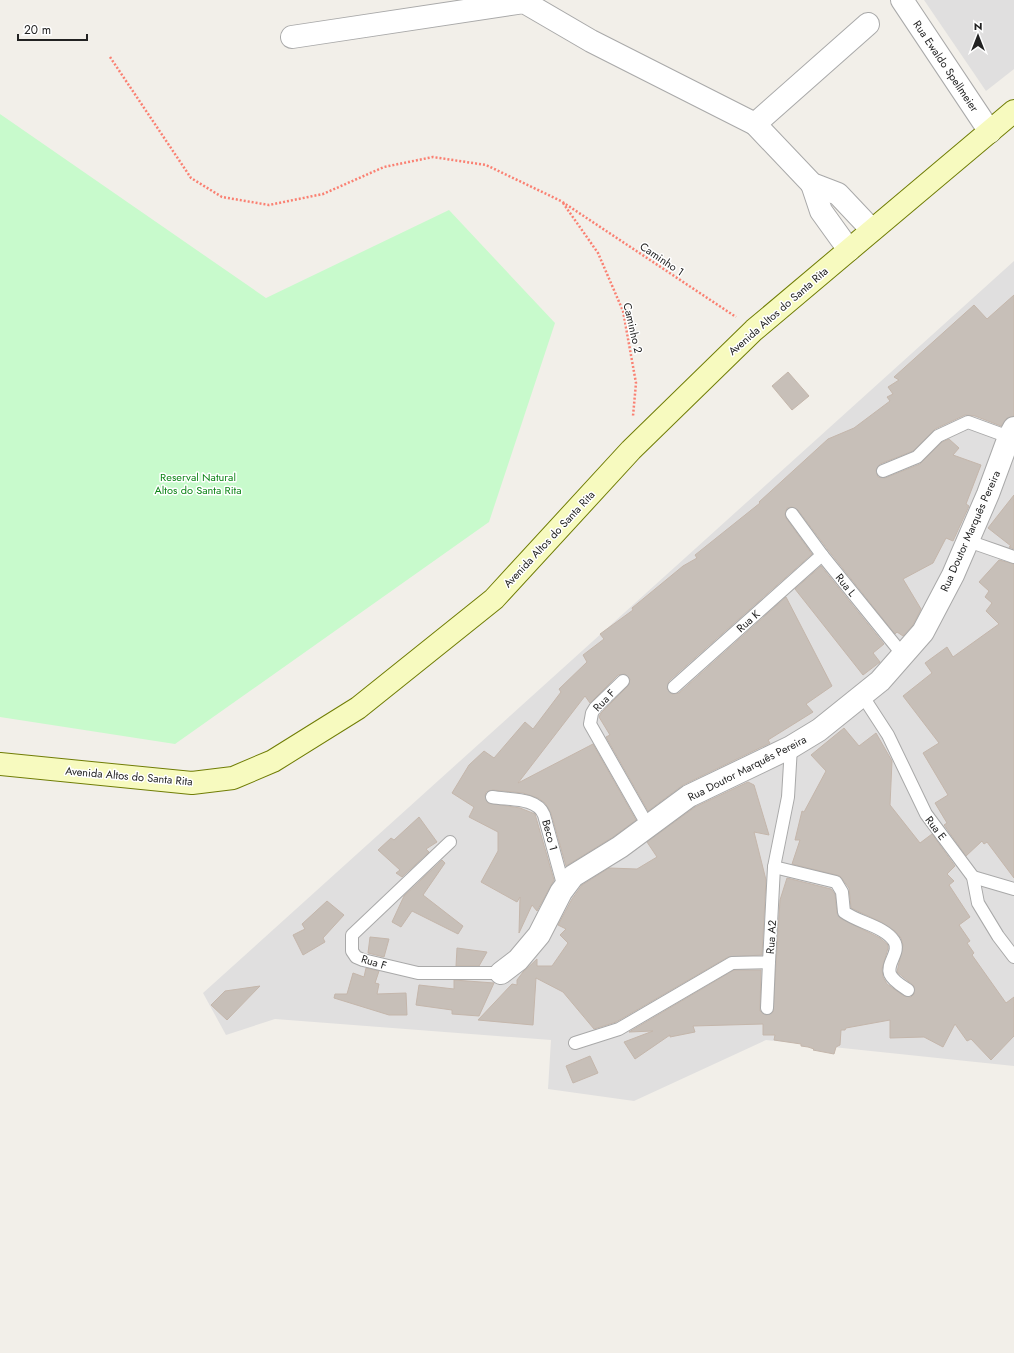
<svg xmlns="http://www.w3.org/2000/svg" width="1014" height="1353" viewBox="0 0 1014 1353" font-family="Jost,sans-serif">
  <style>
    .residential { fill: #e0dfdf }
    .park { fill: #c8facc }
    .building { fill: #c7bfb8; stroke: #c4b6ab }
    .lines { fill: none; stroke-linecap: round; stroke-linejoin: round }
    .lane-casing { stroke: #a9a9a9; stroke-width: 14 }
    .street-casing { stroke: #a9a9a9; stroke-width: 24 }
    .secondary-casing { stroke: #707d05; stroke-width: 24 }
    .path { stroke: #fa8072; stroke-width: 2.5; stroke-dasharray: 2 2; stroke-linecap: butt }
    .lane { stroke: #fff; stroke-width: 12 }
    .street { stroke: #fff; stroke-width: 22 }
    .secondary { stroke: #f7fabf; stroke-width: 22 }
    .labels { text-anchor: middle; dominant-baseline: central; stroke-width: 3; stroke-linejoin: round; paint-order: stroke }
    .street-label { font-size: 11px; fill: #222; stroke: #fff }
    .park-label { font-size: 11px; fill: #0c8416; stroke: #fff }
  </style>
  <rect width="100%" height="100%" fill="#f2efe9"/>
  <g class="residential">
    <path d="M 924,0 L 1014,0 L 1014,69 L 986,91 Z"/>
    <path d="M 1014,261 L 1014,1066 L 766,1040 L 634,1101 L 548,1089 L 551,1040 L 275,1019 L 226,1035 L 203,993 Z"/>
  </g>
  <path class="park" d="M 0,114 L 266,298 L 449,210 L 555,323 L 489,522 L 175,744 L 0,717 Z"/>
  <g class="building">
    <path d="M 1014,295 L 1014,416 L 1007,418 L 1001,426 L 975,416 L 965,415 L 935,429 L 913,451 L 880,464 L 876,470 L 878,477 L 885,478 L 920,464 L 942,442 L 949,439 L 959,448 L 953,455 L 981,465 L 966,504 L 969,506 L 953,541 L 946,538 L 933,563 L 903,579 L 921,609 L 913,625 L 903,636 L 897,632 L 895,634 L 828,550 L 798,510 L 792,507 L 787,508 L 785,514 L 786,518 L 812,554 L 669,681 L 667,689 L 672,694 L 679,693 L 786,597 L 832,686 L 806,704 L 813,712 L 768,740 L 770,743 L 683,785 L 648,811 L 606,737 L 610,735 L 599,717 L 601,713 L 628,686 L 630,679 L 625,674 L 618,675 L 590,703 L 585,696 L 518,783 L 593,744 L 636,820 L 613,837 L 566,866 L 551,813 L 545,803 L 538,798 L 523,793 L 493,790 L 486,792 L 485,796 L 488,803 L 520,808 L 535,814 L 554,880 L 537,911 L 532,905 L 519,933 L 520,897 L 517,902 L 481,882 L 498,851 L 498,832 L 469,817 L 474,807 L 452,793 L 469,765 L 484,751 L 494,758 L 525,722 L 533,729 L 561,692 L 559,689 L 587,662 L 583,655 L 604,639 L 600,634 L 633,610 L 632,608 L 683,566 L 697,558 L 695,555 L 760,503 L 759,502 L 828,439 L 854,428 L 890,401 L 887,397 L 893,394 L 888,387 L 899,380 L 894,377 L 974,305 L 987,319 Z"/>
    <path d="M 788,372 L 809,396 L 792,410 L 772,386 Z"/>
    <path d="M 1014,495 L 1014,549 L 1009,547 L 1011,546 L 988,528 Z"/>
    <path d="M 999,560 L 1014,564 L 1014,878 L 987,842 L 984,844 L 982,841 L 966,856 L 944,825 L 947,823 L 935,803 L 948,795 L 923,753 L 939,743 L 903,696 L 932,673 L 925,663 L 947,647 L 953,657 L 999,624 L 986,611 L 992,603 L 985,597 L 989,591 L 979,582 Z"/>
    <path d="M 821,566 L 884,644 L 873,653 L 880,662 L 863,675 L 795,589 Z"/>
    <path d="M 844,728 L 859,746 L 876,733 L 892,761 L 890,805 L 920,843 L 932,834 L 955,866 L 947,874 L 954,881 L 949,885 L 970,917 L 959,925 L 970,941 L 967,943 L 974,953 L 972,955 L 1006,1003 L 1014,997 L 1014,1036 L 991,1060 L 971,1039 L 967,1041 L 955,1024 L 943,1047 L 924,1037 L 890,1038 L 890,1020 L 846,1028 L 845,1030 L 841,1030 L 840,1045 L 836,1047 L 834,1054 L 813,1050 L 814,1049 L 808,1047 L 801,1046 L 801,1044 L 774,1040 L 775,1035 L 763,1035 L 763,1024 L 693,1026 L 695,1032 L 670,1037 L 670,1035 L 635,1059 L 624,1042 L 653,1031 L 629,1032 L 734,970 L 761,970 L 760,1011 L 766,1015 L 773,1012 L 780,900 L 787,878 L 831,889 L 835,894 L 837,913 L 840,918 L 880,938 L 888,945 L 888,948 L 882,969 L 883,977 L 887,984 L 904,996 L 911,997 L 914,994 L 914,986 L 897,972 L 903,945 L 901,938 L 895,931 L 881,922 L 851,908 L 849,888 L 840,876 L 792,864 L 800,840 L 795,840 L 802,811 L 804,812 L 826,771 L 811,755 Z"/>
    <path d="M 748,782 L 754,785 L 769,835 L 754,832 L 766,880 L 762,955 L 728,957 L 616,1022 L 594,1029 L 563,992 L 536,978 L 533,1025 L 478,1020 L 512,984 L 517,985 L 517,980 L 523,972 L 537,959 L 537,966 L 552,966 L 568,943 L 560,935 L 566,929 L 558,925 L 572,899 L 582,885 L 609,868 L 637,869 L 657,857 L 647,842 L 695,807 Z"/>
    <path d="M 419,817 L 437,842 L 426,849 L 429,852 L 402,877 L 396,873 L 400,870 L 378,850 L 391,838 L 394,840 Z"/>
    <path d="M 442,860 L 445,863 L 423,895 L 463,926 L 458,934 L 412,911 L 401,927 L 392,922 L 404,896 Z"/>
    <path d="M 327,901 L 344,915 L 323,938 L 325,942 L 303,955 L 293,935 L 305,929 L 302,924 Z"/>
    <path d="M 370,937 L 389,939 L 384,957 L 368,953 Z"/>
    <path d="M 457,948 L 487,952 L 479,966 L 456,966 Z"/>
    <path d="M 366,968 L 379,971 L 375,983 L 379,984 L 377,994 L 406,993 L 407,1015 L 389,1015 L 334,998 L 335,994 L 347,994 L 353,973 L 364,977 Z"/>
    <path d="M 454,980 L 494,983 L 479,1016 L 452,1014 L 452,1010 L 416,1005 L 419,985 L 454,989 Z"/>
    <path d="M 260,986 L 227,1020 L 211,1005 L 225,991 Z"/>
    <path d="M 590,1056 L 598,1073 L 573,1083 L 566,1066 Z"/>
  </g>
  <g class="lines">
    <g class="lane-casing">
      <g id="lane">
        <path d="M 883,471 L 917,457 L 938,436 L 968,422 L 1009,437"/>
        <path d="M 792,514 L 822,555 L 903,655"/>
        <path d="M 968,541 L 1014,557"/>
        <path d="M 623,681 L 595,708 L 592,713 L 590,724 L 648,826"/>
        <path d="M 674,687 L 822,555"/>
        <path d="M 862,695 L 888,735 L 926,814 L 973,877 L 978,903 L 998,936 L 1014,957"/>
        <path d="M 492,797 C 509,800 537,797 544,815 L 564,888"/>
        <path d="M 450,842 L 352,935 L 352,951 L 356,957 L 363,960 L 418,973 L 501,973"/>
        <path d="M 774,867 L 836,882 L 842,892 L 844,912 C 859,923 884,926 894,941 C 901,952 886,963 890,974 C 893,981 902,986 908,990"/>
        <path d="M 973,877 L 1014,889"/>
        <path d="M 767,1008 L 769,962"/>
        <path d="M 575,1043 L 619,1029 L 732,963 L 769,962 L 774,867 L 788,797 L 791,747"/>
      </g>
    </g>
    <g class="street-casing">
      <g id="street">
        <path d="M 902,0 L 990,132"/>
        <path d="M 292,37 L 524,2 L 591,41 L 755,124 L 812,184 L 838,194 L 872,230"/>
        <path d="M 755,124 L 868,24"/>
        <path d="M 812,184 L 821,211 L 849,250"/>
        <path d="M 501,973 L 518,960 L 539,935 L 561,892 L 573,876 L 620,847 L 689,796 L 791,747 L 819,730 L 880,681 L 923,632 L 953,575 L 988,494 L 1009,437 L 1014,428"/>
      </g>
    </g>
    <g class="secondary-casing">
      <path id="secondary" d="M 0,764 L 192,783 L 233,778 L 273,761 L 358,708 L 494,599 L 631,450 L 754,330 L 1014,111"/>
    </g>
    <g class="path">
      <path d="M 110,57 L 191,178 L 222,197 L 269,205 L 323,194 L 384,167 L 433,157 L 486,165 L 561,201 L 736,317"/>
      <path d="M 563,203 L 598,253 L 623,311 L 636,383 L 633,416"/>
    </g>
    <use href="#lane" class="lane"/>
    <use href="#street" class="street"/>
    <use href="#secondary" class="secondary"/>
  </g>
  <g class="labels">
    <g class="street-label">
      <text transform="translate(946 66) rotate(56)">Rua Ewaldo Spellmeier</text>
      <text transform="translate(662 259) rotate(34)">Caminho 1</text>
      <text transform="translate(778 311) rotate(-41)">Avenida Altos do Santa Rita</text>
      <text transform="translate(633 328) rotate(77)">Caminho 2</text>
      <text transform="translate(970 531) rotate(-66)">Rua Doutor Marquês Pereira</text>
      <text transform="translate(549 539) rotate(-47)">Avenida Altos do Santa Rita</text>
      <text transform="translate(846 585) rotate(51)">Rua L</text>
      <text transform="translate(748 621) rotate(-42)">Rua K</text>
      <text transform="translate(604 700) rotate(-46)">Rua F</text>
      <text transform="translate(747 768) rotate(-27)">Rua Doutor Marquês Pereira</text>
      <text transform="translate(129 776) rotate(5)">Avenida Altos do Santa Rita</text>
      <text transform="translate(936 828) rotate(53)">Rua E</text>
      <text transform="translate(550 835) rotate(75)">Beco 1</text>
      <text transform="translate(771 937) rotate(-86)">Rua A2</text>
      <text transform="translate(374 962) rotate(17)">Rua F</text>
    </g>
    <g class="park-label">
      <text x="198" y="477">Reserval Natural<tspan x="198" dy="13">Altos do Santa Rita</tspan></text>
    </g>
  </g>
  <g transform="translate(978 36)" stroke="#ffffff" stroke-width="3" paint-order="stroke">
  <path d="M0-3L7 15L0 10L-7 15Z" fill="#222222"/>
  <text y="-6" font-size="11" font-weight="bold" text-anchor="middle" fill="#222222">N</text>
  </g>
  <path d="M18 34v6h69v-6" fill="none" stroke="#222222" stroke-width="2"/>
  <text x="24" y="34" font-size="12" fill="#222222" stroke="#ffffff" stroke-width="3" paint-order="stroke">20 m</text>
</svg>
